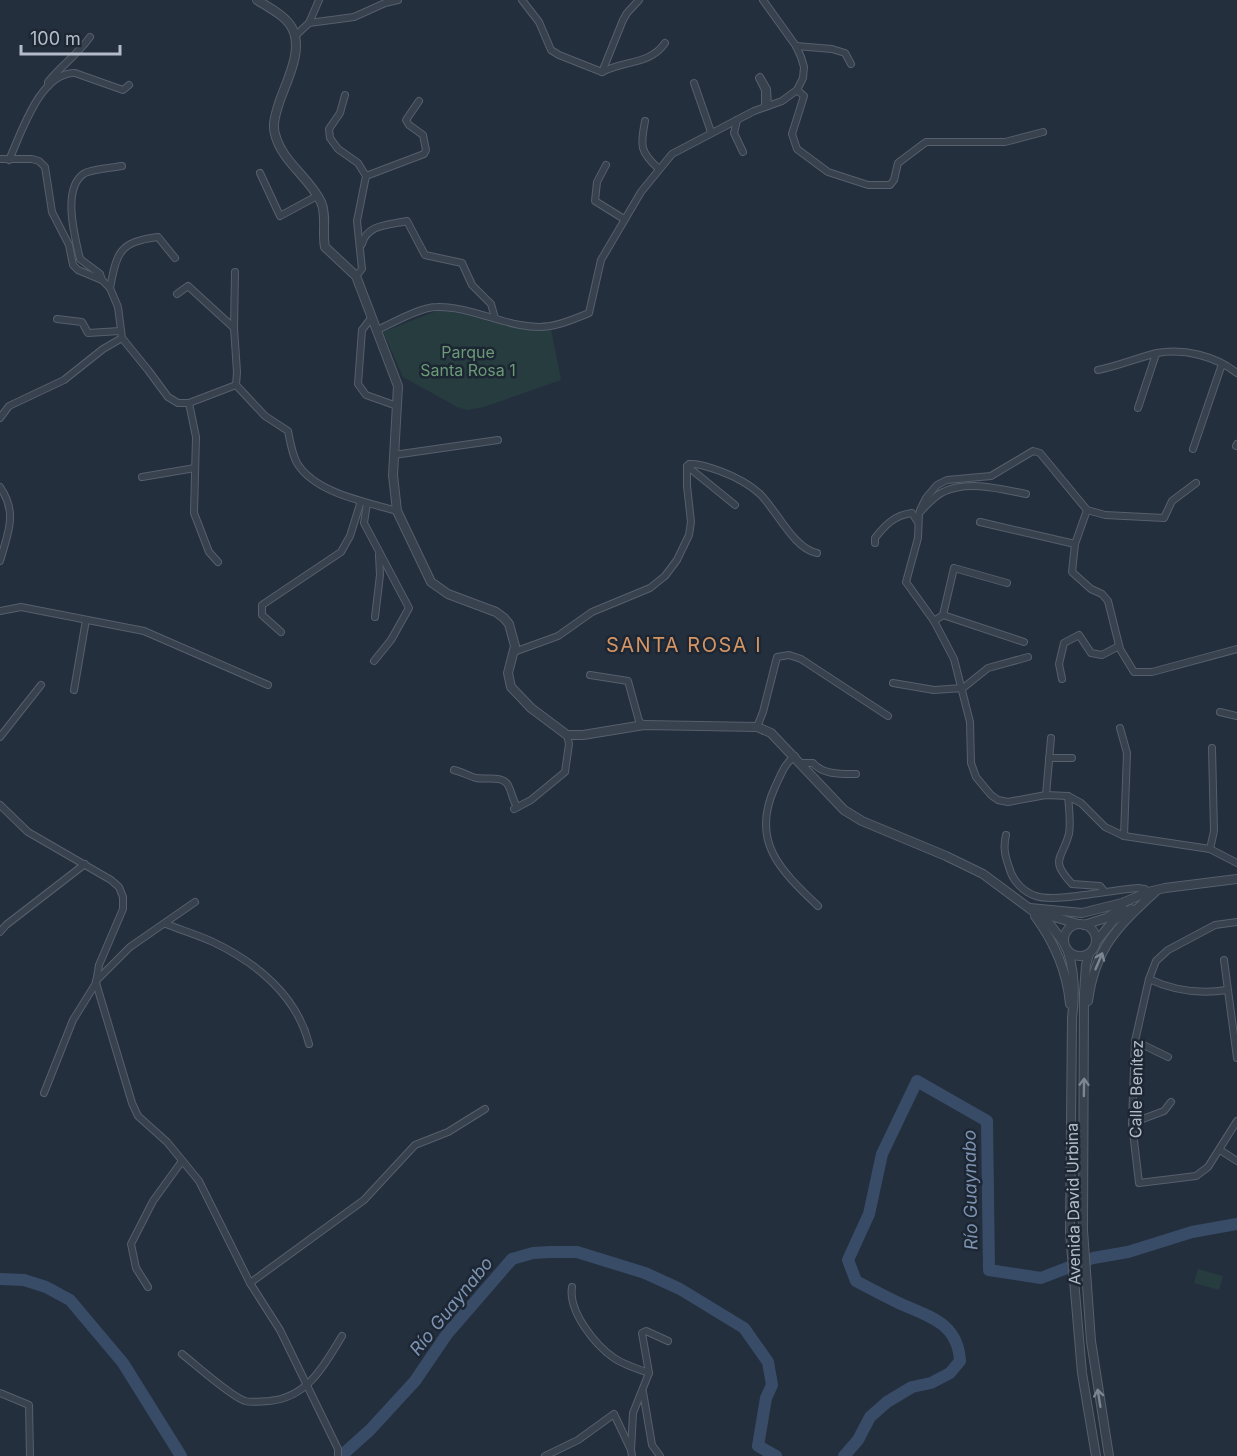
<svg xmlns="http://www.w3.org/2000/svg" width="1237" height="1456" viewBox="0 0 1237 1456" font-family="Inter,sans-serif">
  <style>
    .green { fill: #263c3f }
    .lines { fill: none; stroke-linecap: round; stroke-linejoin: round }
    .river { stroke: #394c67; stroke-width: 12 }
    .minor-casing { stroke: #565f6c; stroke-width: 8 }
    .tertiary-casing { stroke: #565f6c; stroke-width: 10 }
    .minor { stroke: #38414e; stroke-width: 6 }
    .tertiary { stroke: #38414e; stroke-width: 8 }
    .oneway { stroke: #7c8592 }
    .labels { text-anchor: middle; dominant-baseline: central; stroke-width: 5; stroke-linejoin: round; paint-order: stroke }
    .park-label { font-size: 16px; fill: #6b9a76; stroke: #1d2633 }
    .street-label { font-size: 16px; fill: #b4bcc9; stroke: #1d2633 }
    .water-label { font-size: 18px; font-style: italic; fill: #7c92b1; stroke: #1d2633 }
    .quarter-label { font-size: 20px; letter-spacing: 1.5px; fill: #d59563; stroke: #1d2633 }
  </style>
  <rect width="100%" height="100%" fill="#242f3e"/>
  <g class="green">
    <path d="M 439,310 C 475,314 516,334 551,329 L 561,380 L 484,407 L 467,410 L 457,407 L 403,377 L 383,332 Z"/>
    <path d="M 1198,1269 L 1223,1276 L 1219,1290 L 1194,1283 Z"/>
  </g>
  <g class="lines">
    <g class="river">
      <path d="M 0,1279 L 24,1280 L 46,1287 L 70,1300 L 123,1363 L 181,1456"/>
      <path d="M 341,1456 L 370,1430 L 415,1381 L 447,1334 L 512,1259 L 533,1253 L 551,1252 L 577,1252 L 645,1273 L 680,1289 L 744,1328 L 768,1362 L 772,1385 L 766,1398 L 758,1446 L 776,1456"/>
      <path d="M 844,1456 L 858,1440 L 870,1417 L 887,1402 L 912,1387 L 931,1383 L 950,1373 L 960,1361 C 958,1324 931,1317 901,1304 C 886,1297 871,1289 856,1281 L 848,1260 L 869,1214 L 882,1154 L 917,1081 L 987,1121 L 989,1270 L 1041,1278 L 1093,1258 L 1128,1252 L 1192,1232 L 1237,1224"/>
    </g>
    <g class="minor-casing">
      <g id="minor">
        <path d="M 522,0 L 539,22 L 551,50 L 559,55 L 602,72 L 623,20 L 627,13 L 639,0"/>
        <path d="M 309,23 L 354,17 L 385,3 L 398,0"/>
        <path d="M 295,36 L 309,23 L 319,0"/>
        <path d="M 796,46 L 832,49 L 845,53 L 851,64"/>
        <path d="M 602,72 C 624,60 650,65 665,43"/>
        <path d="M 694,83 L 711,132"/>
        <path d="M 48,86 L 48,82 C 61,66 78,54 90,37"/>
        <path d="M 797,90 L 804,96 L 792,134 L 797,149 L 828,172 L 868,185 L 890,185 L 894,180 L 898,163 L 926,142 L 1005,142 L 1043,132"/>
        <path d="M 345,95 L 340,113 L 329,129 L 330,138 L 338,149 L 358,163 L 366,176 L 357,221 L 362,269 L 356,276"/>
        <path d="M 765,107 L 765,90 L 759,78 L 760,77 L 767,89 L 768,106"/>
        <path d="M 737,120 L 734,133 L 743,152"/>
        <path d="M 645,121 C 640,146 640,152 659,169"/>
        <path d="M 0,159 L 32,159 L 39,161 L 45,167 L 52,212 L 69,245 L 73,265 L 78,270 L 102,280 L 110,288 L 118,307 L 122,338 L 148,370 L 168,397 L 178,403 L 189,403 L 236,385 L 265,416 L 288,431 C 290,441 292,454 297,463 C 315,493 366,502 397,511"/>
        <path d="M 9,160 C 21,134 40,72 75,73 L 123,90 L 129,85"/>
        <path d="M 606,165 L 597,182 L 595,201 L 624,219"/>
        <path d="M 260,173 L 280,216 L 317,196"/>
        <path d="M 366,176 L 424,154 L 426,150 L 423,135 L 409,125 L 406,120 L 419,101"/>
        <path d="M 362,244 C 367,224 389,225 407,221 L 425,255 L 462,263 L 472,285 L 491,304 L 495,318"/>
        <path d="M 235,272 L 234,328 L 237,372 L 236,385"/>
        <path d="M 102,280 L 100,274 L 80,259 C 75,238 61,187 85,173 C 93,169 112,168 122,166"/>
        <path d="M 110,288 C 117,252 119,242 158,237 L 175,258"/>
        <path d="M 177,294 L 188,286 L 234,328"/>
        <path d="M 372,317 L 362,330 L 358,384 L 366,395 L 397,406"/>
        <path d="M 57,319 L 82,322 L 88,333 L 120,331"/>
        <path d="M 377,330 C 393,323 420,307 437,307 C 474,306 514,332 550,326 C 564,324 576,318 589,313 L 601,260 L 641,192 L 672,154 L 754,111 L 782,101 L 797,90 L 803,78 L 804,67 L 801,57 L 796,46 L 763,0"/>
        <path d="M 1098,370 C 1118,366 1137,358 1157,353 C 1184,348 1215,356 1237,373"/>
        <path d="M 189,403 L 196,437 L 194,513 L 209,552 L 218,562"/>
        <path d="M 1138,408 L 1156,354"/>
        <path d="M 0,418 L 9,406 L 64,380 L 103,349 L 122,338"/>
        <path d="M 1236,446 L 1237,444"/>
        <path d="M 1193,449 L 1222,364"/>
        <path d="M 394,455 L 498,440"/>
        <path d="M 687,466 L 735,505"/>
        <path d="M 142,477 L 195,468"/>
        <path d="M 0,487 C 18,513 8,533 0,561"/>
        <path d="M 1026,494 C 1001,489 968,480 943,492 C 934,496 926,506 919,513 L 918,538 L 906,582 L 934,621 L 954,659 L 970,722 L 971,763 L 976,777 L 991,795 L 998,800 L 1008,802 L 1046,795 L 1068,796 L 1081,803 L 1105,827 L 1124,836 L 1210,849 L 1237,863"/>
        <path d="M 367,503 L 364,523 L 409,608 L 391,640 L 374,661"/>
        <path d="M 920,510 L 926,498 L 937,485 L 947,480 L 991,476 L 1033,451 L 1040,453 L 1087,510 L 1075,544 L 1072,572 L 1091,589 L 1102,594 L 1108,601 L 1120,649 L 1134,672 L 1152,672 L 1237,649"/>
        <path d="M 1087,510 L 1105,515 L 1164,518 L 1172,501 L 1196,483"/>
        <path d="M 980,522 L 1075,544"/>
        <path d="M 875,543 L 875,538 C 885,525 895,515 912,513 L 917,521"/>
        <path d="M 0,611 L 21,607 L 144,631 L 268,685"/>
        <path d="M 943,615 L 1024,642"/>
        <path d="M 375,617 L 380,575 L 379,555"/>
        <path d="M 934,621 L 943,615 L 954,568 L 1007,583"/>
        <path d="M 281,632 L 262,615 L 262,605 L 341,552 L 350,536 L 361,501"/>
        <path d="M 514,652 L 558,636 L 592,612 L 650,588 L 665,576 L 677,560 L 689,535 L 691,522 L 687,486 L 687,466 L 689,464 C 701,463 710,468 720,471 C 736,477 748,483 760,494 C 777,511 794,549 817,553"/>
        <path d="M 590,675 L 628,681 L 639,721 L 644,725"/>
        <path d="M 1062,679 L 1059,664 L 1064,643 L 1079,635 L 1091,653 L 1102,655 L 1119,646"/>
        <path d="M 893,683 L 934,690 L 963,688 L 988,668 L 1028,657"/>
        <path d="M 74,690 L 86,620"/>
        <path d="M 1220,712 L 1237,716"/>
        <path d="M 757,727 L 763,712 L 777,657 L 789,655 L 801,659 L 888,716"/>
        <path d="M 1120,728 L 1127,753 L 1124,836"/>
        <path d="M 0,737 L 41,685"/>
        <path d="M 795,756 C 784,764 781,775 775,787 C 750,841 780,870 818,906"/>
        <path d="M 1049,758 L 1072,758"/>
        <path d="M 801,763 L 813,763 C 823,775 842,774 856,774"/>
        <path d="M 454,770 C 462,772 469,776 476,778 C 486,780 502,775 508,785 C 512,792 512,799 517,807"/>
        <path d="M 1046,795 L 1051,738"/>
        <path d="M 1068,796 C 1069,808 1071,823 1069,834 C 1062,860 1049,859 1072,884 L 1100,886 L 1104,891"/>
        <path d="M 0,805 L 28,832 L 111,880 L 119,887 L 123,897 L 123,909 L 99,965 L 96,983 L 73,1020 L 44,1093"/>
        <path d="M 514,809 L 531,800 L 565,772 L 569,744 L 567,735"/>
        <path d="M 1006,835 C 1003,847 1005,856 1009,867 C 1012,880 1023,892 1036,896 C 1055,903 1115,889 1138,888 L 1145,889 L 1148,892"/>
        <path d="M 1210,849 L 1214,831 L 1212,748"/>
        <path d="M 1237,922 L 1215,925 L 1168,950 L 1156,961 L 1149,979 L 1135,1041 L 1132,1123 L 1139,1183 L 1196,1176 L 1208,1167 L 1237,1121"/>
        <path d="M 166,924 C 181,930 198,935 213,942 C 257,963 297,996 309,1044"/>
        <path d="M 0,932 L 6,925 L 85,864"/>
        <path d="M 1224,960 L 1237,1058"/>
        <path d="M 1149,979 C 1174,991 1200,994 1227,990"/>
        <path d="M 96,981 L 130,947 L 195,902"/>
        <path d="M 96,983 L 132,1103 L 138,1116 L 167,1142 L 199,1181 L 250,1283 L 280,1330 L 338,1449 L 338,1456"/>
        <path d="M 1135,1041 L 1168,1057"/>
        <path d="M 1132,1123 L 1164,1111 L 1171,1102"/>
        <path d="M 1220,1150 L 1237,1161"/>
        <path d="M 250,1283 L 364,1200 L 415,1145 L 448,1132 L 485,1109"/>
        <path d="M 148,1287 L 136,1268 L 131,1244 L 153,1201 L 182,1161"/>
        <path d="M 572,1287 C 568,1311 595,1345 614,1358 C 624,1365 638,1369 649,1373"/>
        <path d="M 182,1354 C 196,1365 230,1396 245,1401 C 252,1403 262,1401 269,1401 C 307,1398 324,1366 342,1336"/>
        <path d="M 643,1392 L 652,1445 L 660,1456"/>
        <path d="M 0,1393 L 29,1405 L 30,1456"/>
        <path d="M 545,1456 L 578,1440 L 614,1414 L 631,1450"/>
        <path d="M 632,1456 L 631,1450 L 633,1413 L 649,1373 L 642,1333 L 646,1331 L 668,1341"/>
      </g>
    </g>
    <g class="tertiary-casing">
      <g id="tertiary">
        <path d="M 257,0 C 268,7 286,16 292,28 C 304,50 286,82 279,103 C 276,113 272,124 275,134 C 282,162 309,177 321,202 C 327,215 322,233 325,247 L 356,276 L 398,386 L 393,475 L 397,511 L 431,582 L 448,594 L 496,612 L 504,618 L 509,624 L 515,646 L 508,673 L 511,687 L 531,708 L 567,735 L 583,735 L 644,725 L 757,727 L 771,733 L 844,810 L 862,821 L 946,856 L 983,874 L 1049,923 L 1064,943"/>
        <path d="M 1030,908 L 1082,913 L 1122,903 L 1148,892 L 1165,888 L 1237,879"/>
        <path d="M 1044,914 L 1078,924"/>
        <path d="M 1035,916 C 1055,943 1067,971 1070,1004"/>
        <circle cx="1080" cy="940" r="16"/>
        <path d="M 1084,925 L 1106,918 L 1123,908"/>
        <path d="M 1096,942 L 1113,921 L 1131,909"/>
        <path d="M 1068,952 C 1075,973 1075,995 1072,1018 L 1070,1233 L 1082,1373 L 1096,1456"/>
        <path d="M 1089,954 L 1086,965 L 1084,993 L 1083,1230 L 1091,1341 L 1109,1456"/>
        <path d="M 1088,1001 C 1095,948 1118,926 1155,892"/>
      </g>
    </g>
    <use href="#minor" class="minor"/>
    <use href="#tertiary" class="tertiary"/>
  </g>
  <defs><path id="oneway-shaft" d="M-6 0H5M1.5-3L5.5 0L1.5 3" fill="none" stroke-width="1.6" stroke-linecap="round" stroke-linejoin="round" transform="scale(1.5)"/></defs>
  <g class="oneway">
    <use href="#oneway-shaft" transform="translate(1099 961) rotate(-67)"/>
    <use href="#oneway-shaft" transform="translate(1084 1087) rotate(-89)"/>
    <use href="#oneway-shaft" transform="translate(1099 1398) rotate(-99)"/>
  </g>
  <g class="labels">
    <g class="park-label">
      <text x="468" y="352">Parque<tspan x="468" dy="18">Santa Rosa 1</tspan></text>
    </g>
    <g class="street-label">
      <text transform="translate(1136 1089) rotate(-89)">Calle Benítez</text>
      <text transform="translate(1073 1204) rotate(-91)">Avenida David Urbina</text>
    </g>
    <g class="water-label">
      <text transform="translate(970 1190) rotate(-91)">Río Guaynabo</text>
      <text transform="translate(451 1306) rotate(-51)">Río Guaynabo</text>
    </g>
    <g class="quarter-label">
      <text x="684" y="645">SANTA ROSA I</text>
    </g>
  </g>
  <path d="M21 45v9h99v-9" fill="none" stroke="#b4bcc9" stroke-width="3"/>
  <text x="30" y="45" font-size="18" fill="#b4bcc9" stroke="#1d2633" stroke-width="4.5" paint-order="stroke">100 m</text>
</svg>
